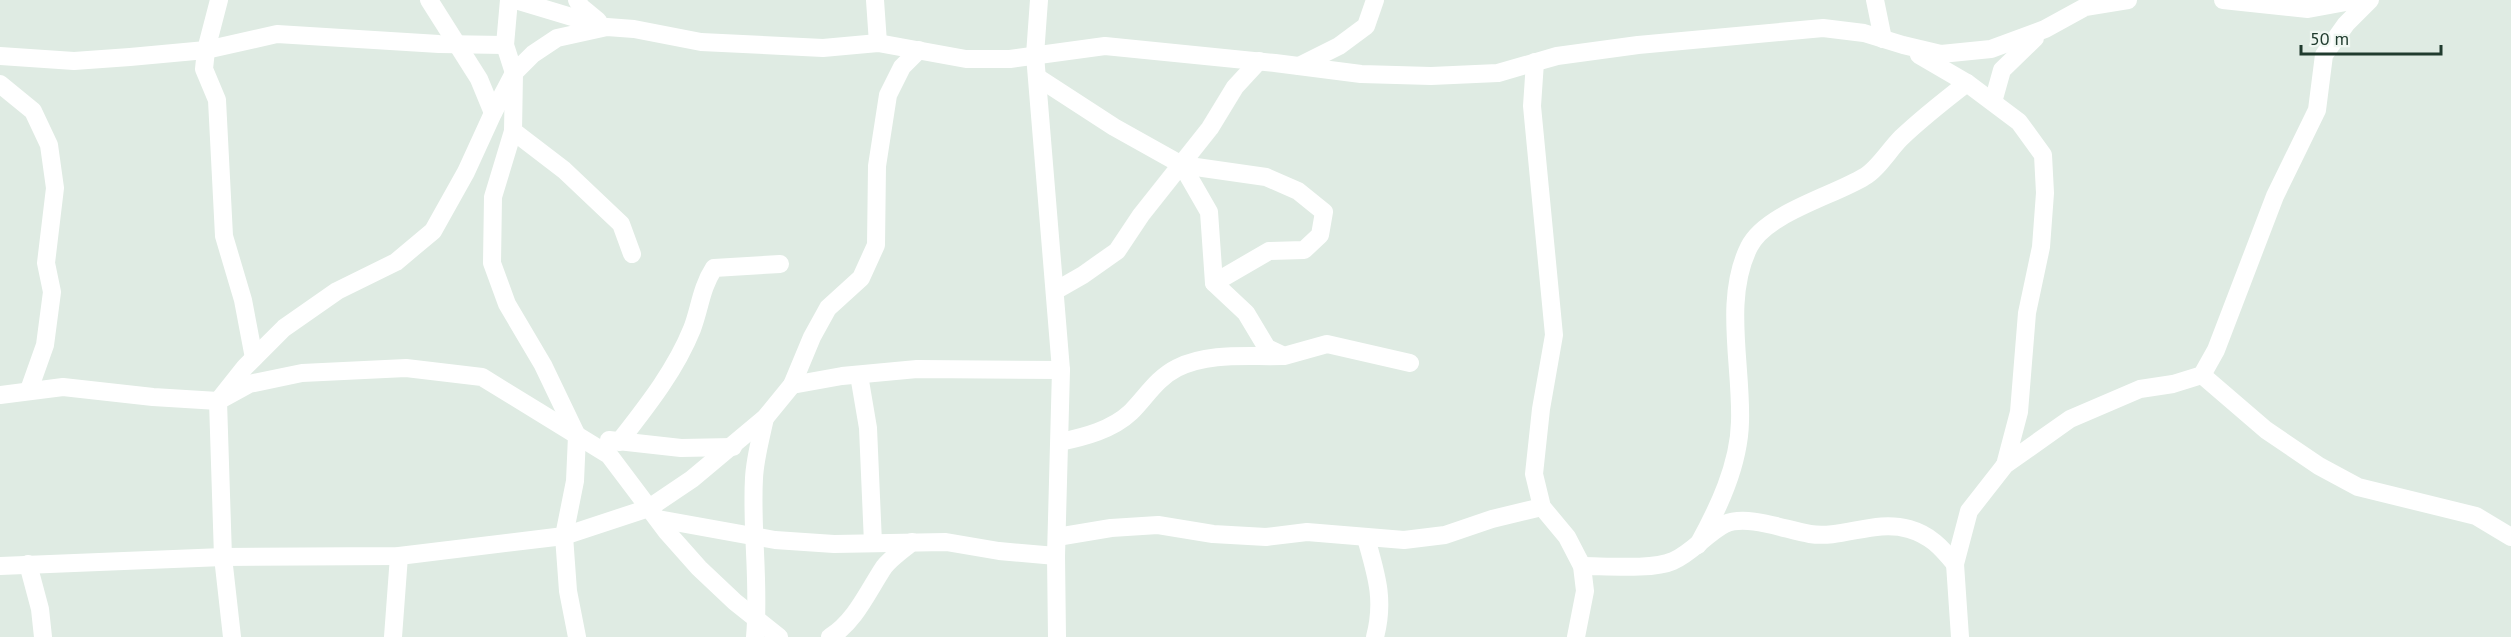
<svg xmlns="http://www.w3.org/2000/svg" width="2511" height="637" viewBox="0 0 2511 637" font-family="'PT Sans',sans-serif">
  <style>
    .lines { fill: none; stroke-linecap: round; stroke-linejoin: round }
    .minor { stroke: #fff; stroke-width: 18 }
  </style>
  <rect width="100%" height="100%" fill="#dfebe3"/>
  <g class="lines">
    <g class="minor">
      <path d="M 219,0 L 206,50 L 204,69 L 217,100 L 224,236 L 243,300 L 254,358"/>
      <path d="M 429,0 L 479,79 L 493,113"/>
      <path d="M 509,0 L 505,45 L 514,73 L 513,131 L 493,197 L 492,263 L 507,304 L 543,365 L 577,436 L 575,481 L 564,536 L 568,591 L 577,637"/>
      <path d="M 515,0 L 605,27"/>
      <path d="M 577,0 L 581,7 L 598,21"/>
      <path d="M 875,0 L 878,43"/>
      <path d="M 1039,0 L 1035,55 L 1061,370 L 1056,556 L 1057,637"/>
      <path d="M 1875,0 L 1883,39"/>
      <path d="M 2223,0 L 2308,9 L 2357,0"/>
      <path d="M 1919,55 L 1967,83 L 2019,122 L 2043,155 L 2045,193 L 2041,247 L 2027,313 L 2019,412 L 2005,465"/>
      <path d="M 0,56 L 74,61 L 130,57 L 206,50 L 277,34 L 439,44 L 505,45"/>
      <path d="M 1535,62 L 1532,106 L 1554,335 L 1541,409 L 1534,474 L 1542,507 L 1567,537 L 1582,566 L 1585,591 L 1576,637"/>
      <path d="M 1299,66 L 1339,46 L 1366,26 L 1375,0"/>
      <path d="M 1037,77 L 1114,127 L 1182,165 L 1266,177 L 1298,191 L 1324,212 L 1320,235 L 1304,250 L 1269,251 L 1214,283"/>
      <path d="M 0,84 L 33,111 L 49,145 L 55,188 L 46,263 L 52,292 L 45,345 L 29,390"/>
      <path d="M 1993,102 L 2002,70 L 2035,38"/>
      <path d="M 513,131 L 564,170 L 621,224 L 632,254"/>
      <path d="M 1182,165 L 1209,212 L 1214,283 L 1246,313 L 1267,348 L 1284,356 L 1327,344 L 1410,363"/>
      <path d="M 1055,291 L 1083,275 L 1117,251 L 1141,215 L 1210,128 L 1235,87 L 1259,61"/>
      <path d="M 859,375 L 868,428 L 873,543"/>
      <path d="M 2202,375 L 2266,430 L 2319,466 L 2358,487 L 2476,516 L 2511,537"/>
      <path d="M 792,385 L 842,376 L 917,369 L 1061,370"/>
      <path d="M 0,395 L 63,387 L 153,397 L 218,401 L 249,384 L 302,373 L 406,368 L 482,377 L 609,455 L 667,532 L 699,568 L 735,602 L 779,637"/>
      <path d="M 609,440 L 681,448 L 733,447"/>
      <path d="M 619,442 C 647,406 675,371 692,329 C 700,308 701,288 714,268 L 780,264"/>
      <path d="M 1060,442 C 1084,437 1112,430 1131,412 C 1146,397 1157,378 1177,368 C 1209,352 1248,357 1282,356"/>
      <path d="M 658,519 L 775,540 L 834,544 L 946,542 L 999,551 L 1056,556"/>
      <path d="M 1057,537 L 1111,528 L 1158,525 L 1213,534 L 1266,537 L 1307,532 L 1404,540 L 1445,535 L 1492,519 L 1542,507"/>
      <path d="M 1366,538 C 1376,574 1385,599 1375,637"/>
      <path d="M 1698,545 C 1718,509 1739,465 1740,422 C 1742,366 1723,299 1749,247 C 1766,213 1833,196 1864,177 C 1878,169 1889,150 1901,138 C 1922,118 1945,100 1967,83"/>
      <path d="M 28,564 L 40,609 L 43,637"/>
      <path d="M 0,566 L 223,557 L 399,556 L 564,536 L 649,508 L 692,479 L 765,418 L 792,385 L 812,337 L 828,308 L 861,278 L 876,245 L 877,166 L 888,95 L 902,67 L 919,50"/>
      <path d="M 1582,566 C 1605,566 1653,570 1673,561 C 1692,553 1707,533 1725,524 C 1747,514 1786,530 1810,534 C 1843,539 1875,519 1909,529 C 1930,535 1941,547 1955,564"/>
      <path d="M 232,637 L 223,557 L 218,401 L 245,367 L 284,328 L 337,291 L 396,262 L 433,231 L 466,172 L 493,113 L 514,73 L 533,54 L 557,38 L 607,27 L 634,29 L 701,42 L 823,48 L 878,43 L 966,59 L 1010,59 L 1105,46 L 1275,63 L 1361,74 L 1431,76 L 1498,73 L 1557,56 L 1638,45 L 1823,28 L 1864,33 L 1903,45 L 1941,54 L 1991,49 L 2045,29 L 2085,7 L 2128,0"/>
      <path d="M 393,637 L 399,556"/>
      <path d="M 755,637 C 760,584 751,531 754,478 C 755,458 761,437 765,418"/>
      <path d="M 830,637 C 855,622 868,591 884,567 C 891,558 903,550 912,542"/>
      <path d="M 1960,637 L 1955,564 L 1969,511 L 2005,465 L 2070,419 L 2140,389 L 2173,384 L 2202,375 L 2216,350 L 2275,196 L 2317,110 L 2324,55 L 2346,24 L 2370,0"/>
    </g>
  </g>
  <path d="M2301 45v9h140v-9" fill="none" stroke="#203b2e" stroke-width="3"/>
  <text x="2310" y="45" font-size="18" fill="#203b2e" stroke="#f0f7f2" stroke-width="4.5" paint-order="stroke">50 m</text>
</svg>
